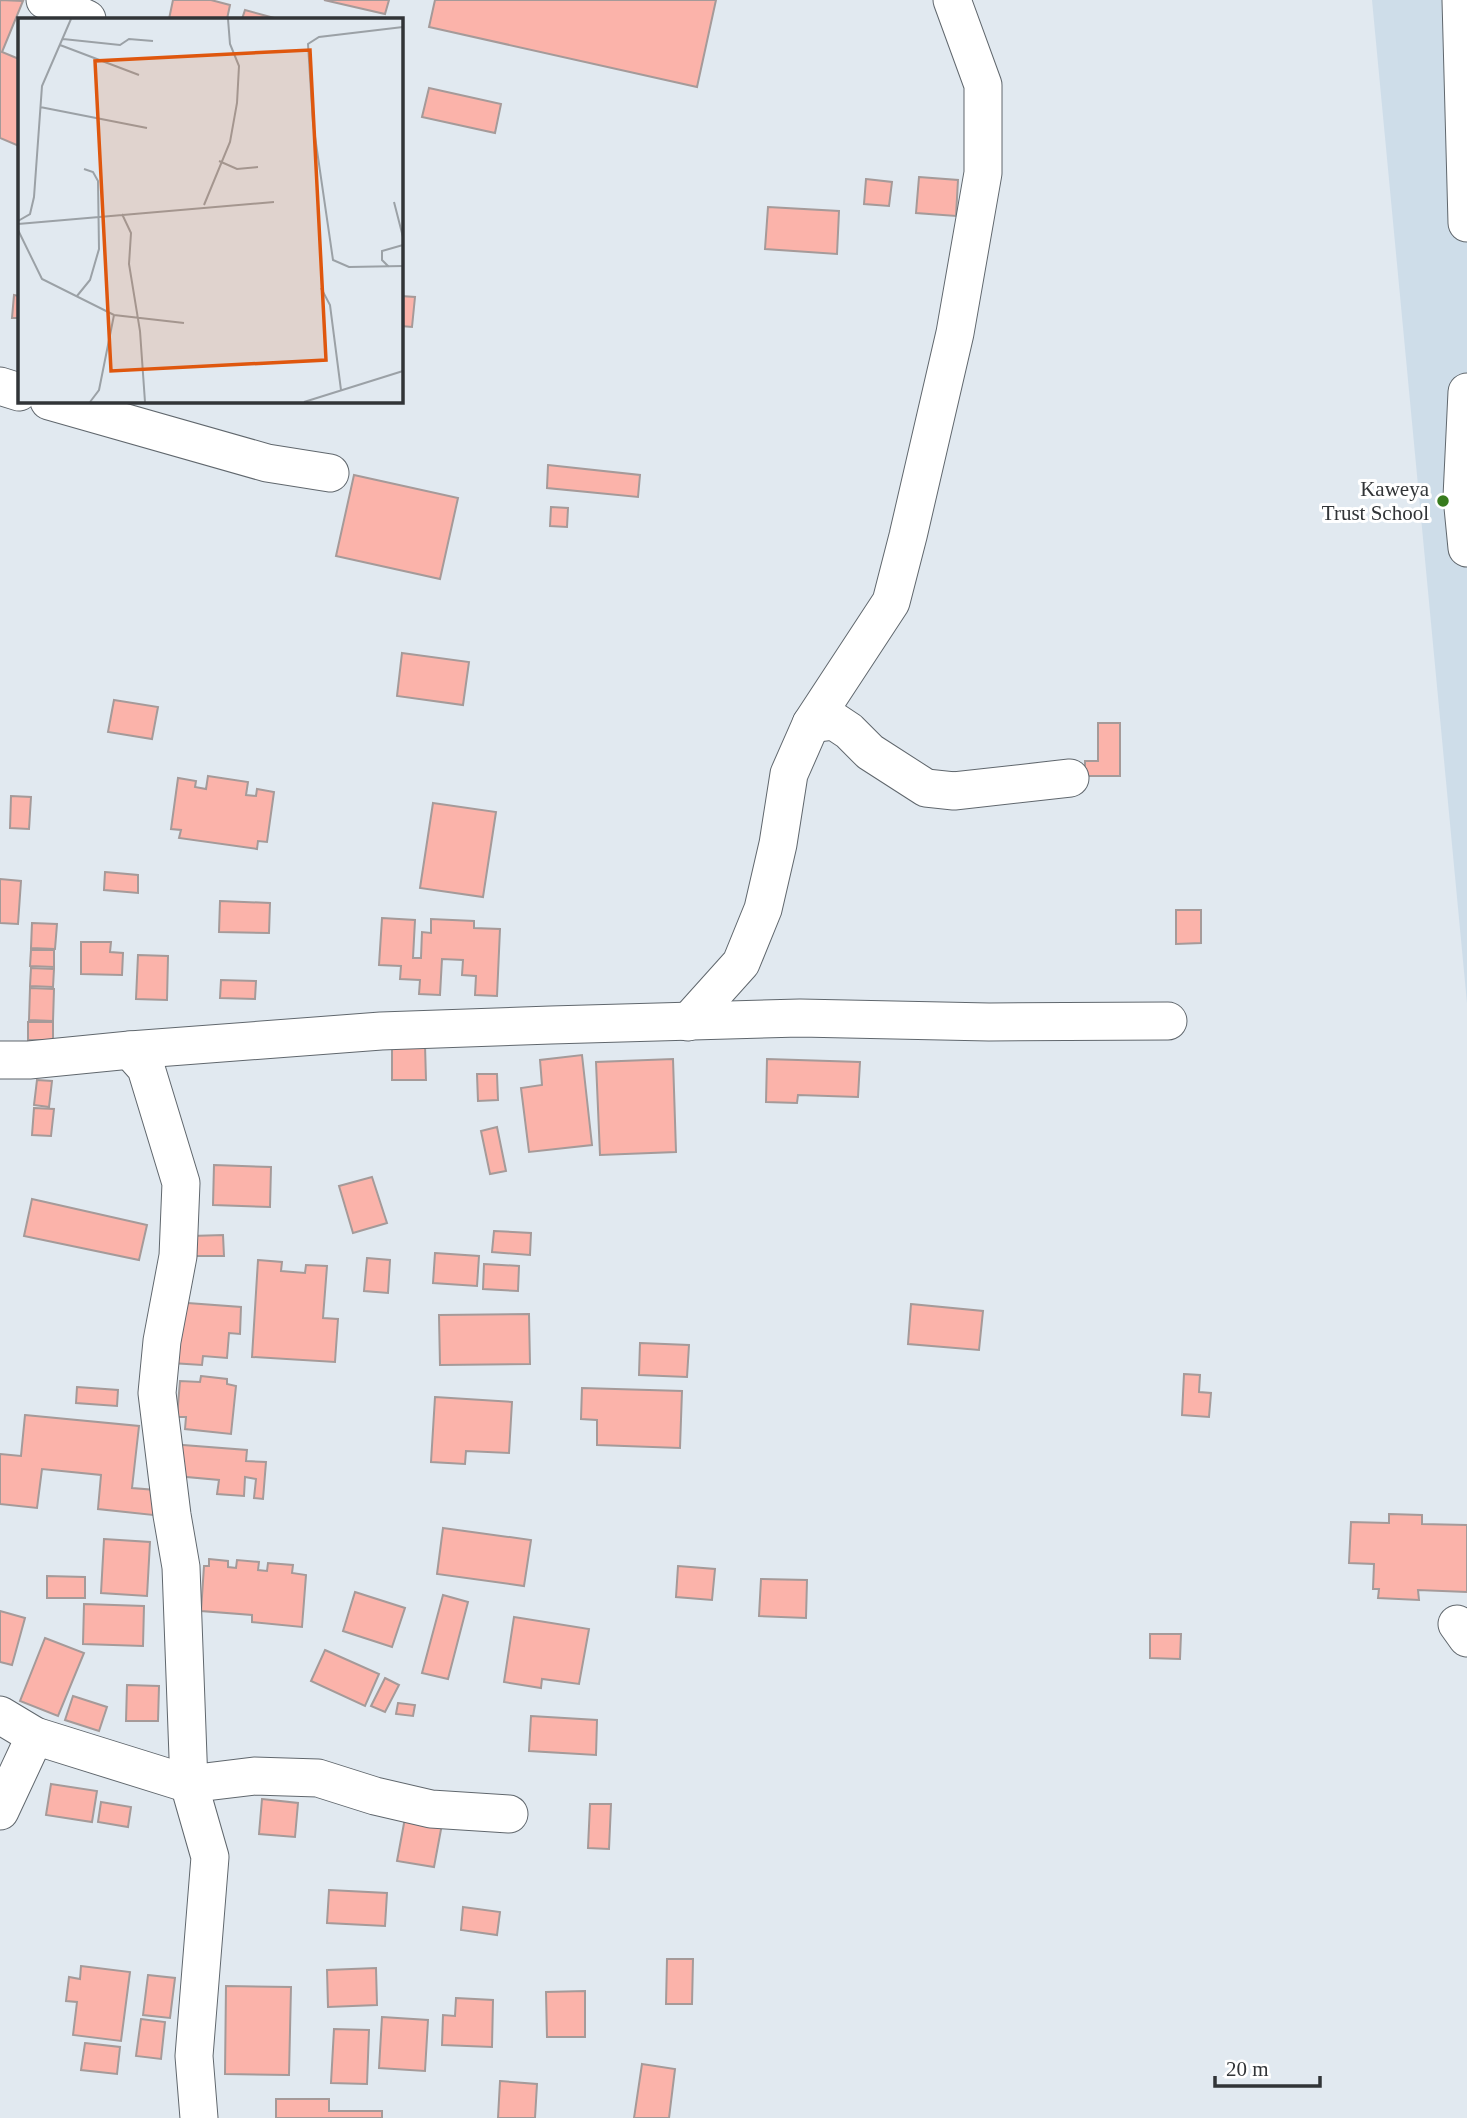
<svg xmlns="http://www.w3.org/2000/svg" width="1467" height="2118" viewBox="0 0 1467 2118" font-family="'Times New Roman',serif">
  <style>
    .built { fill: #cedde9 }
    .building { fill: #fbb3aa; stroke: #a59a99; stroke-width: 2 }
    .lines { fill: none; stroke-linecap: round; stroke-linejoin: round }
    .minor-casing { stroke: #60676d; stroke-width: 39 }
    .minor { stroke: #fff; stroke-width: 37 }
    .poi-dot { fill: #377b1d; stroke: #fff; stroke-width: 2.5 }
    .labels { text-anchor: middle; dominant-baseline: central; stroke-width: 6; stroke-linejoin: round; paint-order: stroke }
    .poi-label { font-size: 21px; fill: #313437; stroke: #fff; text-anchor: end }
    .inset-road { fill: none; stroke: #9ba1a6; stroke-width: 2 }
    .view { fill: #df570e; fill-opacity: 0.15; stroke: #df570e; stroke-width: 3.5 }
    .inset-edge { fill: none; stroke: #313437; stroke-width: 3.5 }
  </style>
  <rect width="100%" height="100%" fill="#e1e9f0"/>
  <path class="built" d="M 1372,0 L 1467,0 L 1467,1003 Z"/>
  <g class="building">
    <path d="M 0,0 L 23,1 L 2,52 L 19,59 L 19,146 L 0,138 Z"/>
    <path d="M 173,0 L 211,0 L 230,5 L 227,19 L 169,19 Z"/>
    <path d="M 324,0 L 389,0 L 385,14 Z"/>
    <path d="M 435,0 L 716,0 L 697,87 L 429,27 Z"/>
    <path d="M 245,10 L 278,19 L 242,19 Z"/>
    <path d="M 429,88 L 501,104 L 495,133 L 422,117 Z"/>
    <path d="M 919,177 L 958,180 L 956,216 L 916,213 Z"/>
    <path d="M 866,179 L 892,182 L 889,206 L 864,204 Z"/>
    <path d="M 768,207 L 839,211 L 837,254 L 765,249 Z"/>
    <path d="M 14,295 L 19,296 L 19,318 L 12,318 Z"/>
    <path d="M 401,296 L 415,297 L 412,327 L 401,326 Z"/>
    <path d="M 548,465 L 640,475 L 638,497 L 547,488 Z"/>
    <path d="M 354,475 L 458,498 L 440,579 L 336,556 Z"/>
    <path d="M 551,507 L 568,508 L 567,527 L 550,526 Z"/>
    <path d="M 402,653 L 469,662 L 463,705 L 397,696 Z"/>
    <path d="M 114,700 L 158,707 L 152,739 L 108,732 Z"/>
    <path d="M 1098,723 L 1120,723 L 1120,776 L 1085,776 L 1085,761 L 1098,761 Z"/>
    <path d="M 208,776 L 248,782 L 246,795 L 256,796 L 257,789 L 274,792 L 267,842 L 258,841 L 257,849 L 179,838 L 181,830 L 171,829 L 178,778 L 196,781 L 195,787 L 206,789 Z"/>
    <path d="M 11,796 L 31,797 L 29,829 L 10,828 Z"/>
    <path d="M 433,803 L 496,812 L 483,897 L 420,888 Z"/>
    <path d="M 105,872 L 138,875 L 138,893 L 104,890 Z"/>
    <path d="M 0,879 L 21,881 L 18,924 L 0,923 Z"/>
    <path d="M 220,901 L 270,903 L 269,933 L 219,932 Z"/>
    <path d="M 1176,910 L 1201,910 L 1201,943 L 1176,944 Z"/>
    <path d="M 382,918 L 415,920 L 413,958 L 421,958 L 422,932 L 431,933 L 431,919 L 474,921 L 474,928 L 500,929 L 497,996 L 475,995 L 476,976 L 462,975 L 463,960 L 442,959 L 440,995 L 419,994 L 420,980 L 400,979 L 401,966 L 379,965 Z"/>
    <path d="M 32,923 L 57,924 L 55,949 L 31,948 Z"/>
    <path d="M 81,942 L 111,942 L 110,952 L 123,953 L 122,975 L 81,974 Z"/>
    <path d="M 31,950 L 54,950 L 54,967 L 30,966 Z"/>
    <path d="M 138,955 L 168,956 L 167,1000 L 136,999 Z"/>
    <path d="M 31,968 L 54,969 L 53,987 L 30,986 Z"/>
    <path d="M 221,980 L 256,981 L 255,999 L 220,998 Z"/>
    <path d="M 30,988 L 54,989 L 53,1021 L 29,1020 Z"/>
    <rect x="28" y="1022" width="25" height="18"/>
    <path d="M 392,1045 L 425,1045 L 426,1080 L 392,1080 Z"/>
    <path d="M 582,1055 L 592,1145 L 529,1152 L 521,1088 L 542,1085 L 540,1060 Z"/>
    <path d="M 673,1059 L 676,1152 L 600,1155 L 596,1062 Z"/>
    <path d="M 767,1059 L 860,1062 L 858,1097 L 798,1095 L 797,1103 L 766,1102 Z"/>
    <path d="M 477,1074 L 497,1074 L 498,1100 L 478,1101 Z"/>
    <path d="M 37,1080 L 52,1081 L 49,1107 L 34,1105 Z"/>
    <path d="M 34,1108 L 54,1109 L 51,1136 L 32,1135 Z"/>
    <path d="M 497,1127 L 506,1171 L 490,1174 L 481,1131 Z"/>
    <path d="M 214,1165 L 271,1167 L 270,1207 L 213,1205 Z"/>
    <path d="M 372,1177 L 387,1223 L 353,1233 L 339,1186 Z"/>
    <path d="M 32,1199 L 147,1225 L 139,1260 L 24,1236 Z"/>
    <path d="M 494,1231 L 531,1233 L 530,1255 L 492,1252 Z"/>
    <path d="M 223,1235 L 224,1256 L 191,1256 L 191,1236 Z"/>
    <path d="M 435,1253 L 479,1256 L 477,1286 L 433,1283 Z"/>
    <path d="M 367,1258 L 390,1260 L 388,1293 L 364,1291 Z"/>
    <path d="M 258,1260 L 282,1262 L 281,1271 L 305,1273 L 306,1265 L 327,1266 L 323,1318 L 338,1319 L 335,1362 L 252,1357 Z"/>
    <path d="M 484,1264 L 519,1266 L 518,1291 L 483,1289 Z"/>
    <path d="M 174,1302 L 241,1307 L 240,1334 L 229,1333 L 227,1358 L 203,1356 L 202,1365 L 171,1363 Z"/>
    <path d="M 911,1304 L 983,1311 L 979,1350 L 908,1344 Z"/>
    <path d="M 529,1314 L 530,1364 L 440,1365 L 439,1315 Z"/>
    <path d="M 640,1343 L 689,1345 L 687,1377 L 639,1375 Z"/>
    <path d="M 1184,1374 L 1200,1375 L 1199,1392 L 1211,1393 L 1209,1417 L 1182,1415 Z"/>
    <path d="M 201,1376 L 227,1379 L 227,1384 L 236,1386 L 231,1434 L 185,1429 L 186,1417 L 177,1417 L 180,1381 L 200,1382 Z"/>
    <path d="M 77,1387 L 118,1390 L 117,1406 L 76,1403 Z"/>
    <path d="M 582,1388 L 682,1391 L 680,1448 L 597,1445 L 597,1420 L 581,1419 Z"/>
    <path d="M 435,1397 L 512,1402 L 509,1453 L 466,1451 L 465,1464 L 431,1462 Z"/>
    <path d="M 25,1415 L 139,1426 L 132,1488 L 156,1490 L 153,1515 L 98,1509 L 101,1475 L 42,1469 L 37,1508 L 0,1504 L 0,1454 L 21,1456 Z"/>
    <path d="M 170,1444 L 247,1450 L 246,1461 L 266,1462 L 263,1499 L 254,1498 L 256,1479 L 245,1477 L 244,1496 L 217,1494 L 219,1480 L 176,1476 Z"/>
    <path d="M 1389,1514 L 1422,1515 L 1422,1524 L 1467,1525 L 1467,1592 L 1418,1590 L 1419,1600 L 1378,1598 L 1379,1589 L 1373,1589 L 1374,1564 L 1349,1563 L 1351,1522 L 1389,1523 Z"/>
    <path d="M 443,1528 L 531,1540 L 524,1586 L 437,1574 Z"/>
    <path d="M 104,1539 L 150,1542 L 147,1596 L 101,1593 Z"/>
    <path d="M 209,1559 L 228,1561 L 228,1567 L 236,1568 L 237,1560 L 259,1562 L 258,1570 L 267,1571 L 268,1563 L 293,1565 L 292,1573 L 306,1575 L 302,1627 L 252,1622 L 252,1615 L 201,1611 L 204,1566 L 209,1566 Z"/>
    <path d="M 678,1566 L 715,1569 L 712,1600 L 676,1597 Z"/>
    <path d="M 47,1576 L 85,1577 L 85,1598 L 47,1598 Z"/>
    <path d="M 761,1579 L 807,1580 L 806,1618 L 759,1616 Z"/>
    <path d="M 355,1592 L 405,1608 L 392,1647 L 343,1631 Z"/>
    <path d="M 443,1595 L 468,1602 L 448,1679 L 422,1673 Z"/>
    <path d="M 84,1604 L 144,1606 L 143,1646 L 83,1644 Z"/>
    <path d="M 0,1611 L 25,1618 L 12,1665 L 0,1662 Z"/>
    <path d="M 514,1617 L 589,1629 L 579,1684 L 542,1679 L 541,1688 L 504,1682 Z"/>
    <path d="M 1150,1634 L 1181,1634 L 1180,1659 L 1150,1658 Z"/>
    <path d="M 45,1638 L 84,1653 L 58,1716 L 20,1701 Z"/>
    <path d="M 325,1650 L 379,1674 L 365,1706 L 311,1681 Z"/>
    <path d="M 385,1678 L 399,1685 L 385,1712 L 371,1706 Z"/>
    <path d="M 127,1685 L 159,1686 L 158,1721 L 126,1721 Z"/>
    <path d="M 73,1696 L 107,1707 L 99,1731 L 65,1720 Z"/>
    <path d="M 398,1703 L 415,1705 L 413,1716 L 396,1714 Z"/>
    <path d="M 531,1716 L 597,1720 L 596,1755 L 529,1751 Z"/>
    <path d="M 51,1784 L 97,1791 L 92,1822 L 46,1815 Z"/>
    <path d="M 262,1799 L 298,1803 L 295,1837 L 259,1834 Z"/>
    <path d="M 101,1802 L 131,1807 L 128,1827 L 98,1822 Z"/>
    <path d="M 590,1804 L 611,1804 L 609,1849 L 588,1848 Z"/>
    <path d="M 405,1818 L 442,1824 L 434,1867 L 397,1861 Z"/>
    <path d="M 329,1890 L 387,1893 L 385,1926 L 327,1923 Z"/>
    <path d="M 463,1907 L 500,1912 L 497,1935 L 461,1930 Z"/>
    <path d="M 667,1959 L 693,1959 L 692,2004 L 666,2004 Z"/>
    <path d="M 81,1966 L 130,1972 L 121,2041 L 73,2035 L 77,2002 L 66,2001 L 69,1977 L 80,1979 Z"/>
    <path d="M 376,1968 L 377,2005 L 328,2007 L 327,1970 Z"/>
    <path d="M 148,1975 L 175,1978 L 170,2018 L 143,2015 Z"/>
    <path d="M 226,1986 L 291,1987 L 289,2075 L 225,2074 Z"/>
    <path d="M 585,1991 L 585,2037 L 547,2037 L 546,1992 Z"/>
    <path d="M 456,1998 L 493,2000 L 492,2047 L 442,2045 L 443,2015 L 455,2016 Z"/>
    <path d="M 382,2017 L 428,2020 L 425,2071 L 379,2068 Z"/>
    <path d="M 141,2019 L 165,2022 L 161,2059 L 136,2056 Z"/>
    <path d="M 334,2029 L 369,2030 L 367,2084 L 331,2083 Z"/>
    <path d="M 85,2043 L 120,2047 L 117,2074 L 81,2070 Z"/>
    <path d="M 642,2064 L 675,2069 L 669,2118 L 634,2118 Z"/>
    <path d="M 500,2081 L 537,2084 L 535,2118 L 498,2118 Z"/>
    <path d="M 276,2099 L 329,2099 L 329,2111 L 382,2111 L 382,2118 L 276,2118 Z"/>
  </g>
  <g class="lines">
    <g class="minor-casing">
      <g id="minor">
        <path d="M 45,0 L 87,19"/>
        <path d="M 1461,0 L 1467,223"/>
        <path d="M 0,386 L 19,392"/>
        <path d="M 1467,392 L 1462,497 L 1467,548"/>
        <path d="M 49,401 L 267,463 L 330,473"/>
        <path d="M 811,724 L 834,721 L 849,731 L 870,752 L 926,788 L 954,791 L 1070,778"/>
        <path d="M 688,1022 L 741,963 L 763,909 L 778,844 L 789,774 L 811,724 L 891,602 L 908,536 L 955,333 L 983,173 L 983,85 L 952,0"/>
        <path d="M 130,1050 L 146,1068 L 181,1183 L 178,1256 L 162,1341 L 157,1393 L 172,1515 L 181,1567 L 189,1784 L 210,1857 L 194,2056 L 199,2118"/>
        <path d="M 0,1060 L 29,1060 L 130,1050 L 381,1031 L 551,1025 L 800,1018 L 989,1022 L 1168,1021"/>
        <path d="M 1457,1624 L 1467,1638"/>
        <path d="M 0,1715 L 35,1736 L 189,1784 L 254,1776 L 318,1778 L 375,1796 L 431,1809 L 509,1814"/>
        <path d="M 0,1811 L 35,1736"/>
      </g>
    </g>
    <use href="#minor" class="minor"/>
  </g>
  <circle class="poi-dot" cx="1443" cy="501" r="7"/>
  <g class="labels">
    <g class="poi-label">
      <text x="1429" y="489">Kaweya<tspan x="1429" dy="24">Trust School</tspan></text>
    </g>
  </g>
  <g transform="translate(18 18)">
    <rect width="385" height="385" fill="#e1e9f0"/>
    <path class="inset-road" d="M 385,9 L 301,19 L 290,26 L 295,105 L 315,242 L 331,249 L 385,248M 45,21 L 102,27 L 111,21 L 135,23M 42,27 L 121,57M 22,89 L 129,110M 201,143 L 219,151 L 240,149M 376,184 L 385,219M 186,187 L 212,124 L 219,85 L 221,48 L 212,26 L 210,1M 104,196 L 113,215 L 111,246 L 122,313 L 127,384M 0,203 L 12,196 L 16,179 L 24,68 L 53,1M 0,206 L 256,184M 0,212 L 24,261 L 96,297 L 166,305M 371,249 L 364,242 L 364,233 L 385,227M 303,270 L 312,287 L 323,372M 59,278 L 72,262 L 81,231 L 80,163 L 75,154 L 66,151M 72,384 L 81,372 L 96,297M 286,384 L 385,353"/>
    <path class="view" d="M 292,32 L 308,342 L 93,353 L 77,43 Z"/>
    <rect width="385" height="385" class="inset-edge"/>
  </g>
  <path d="M1215 2076v10h105v-10" fill="none" stroke="#313437" stroke-width="3.5"/>
  <text x="1226" y="2076" font-size="21" fill="#313437" stroke="#ffffff" stroke-width="5" paint-order="stroke">20 m</text>
</svg>
